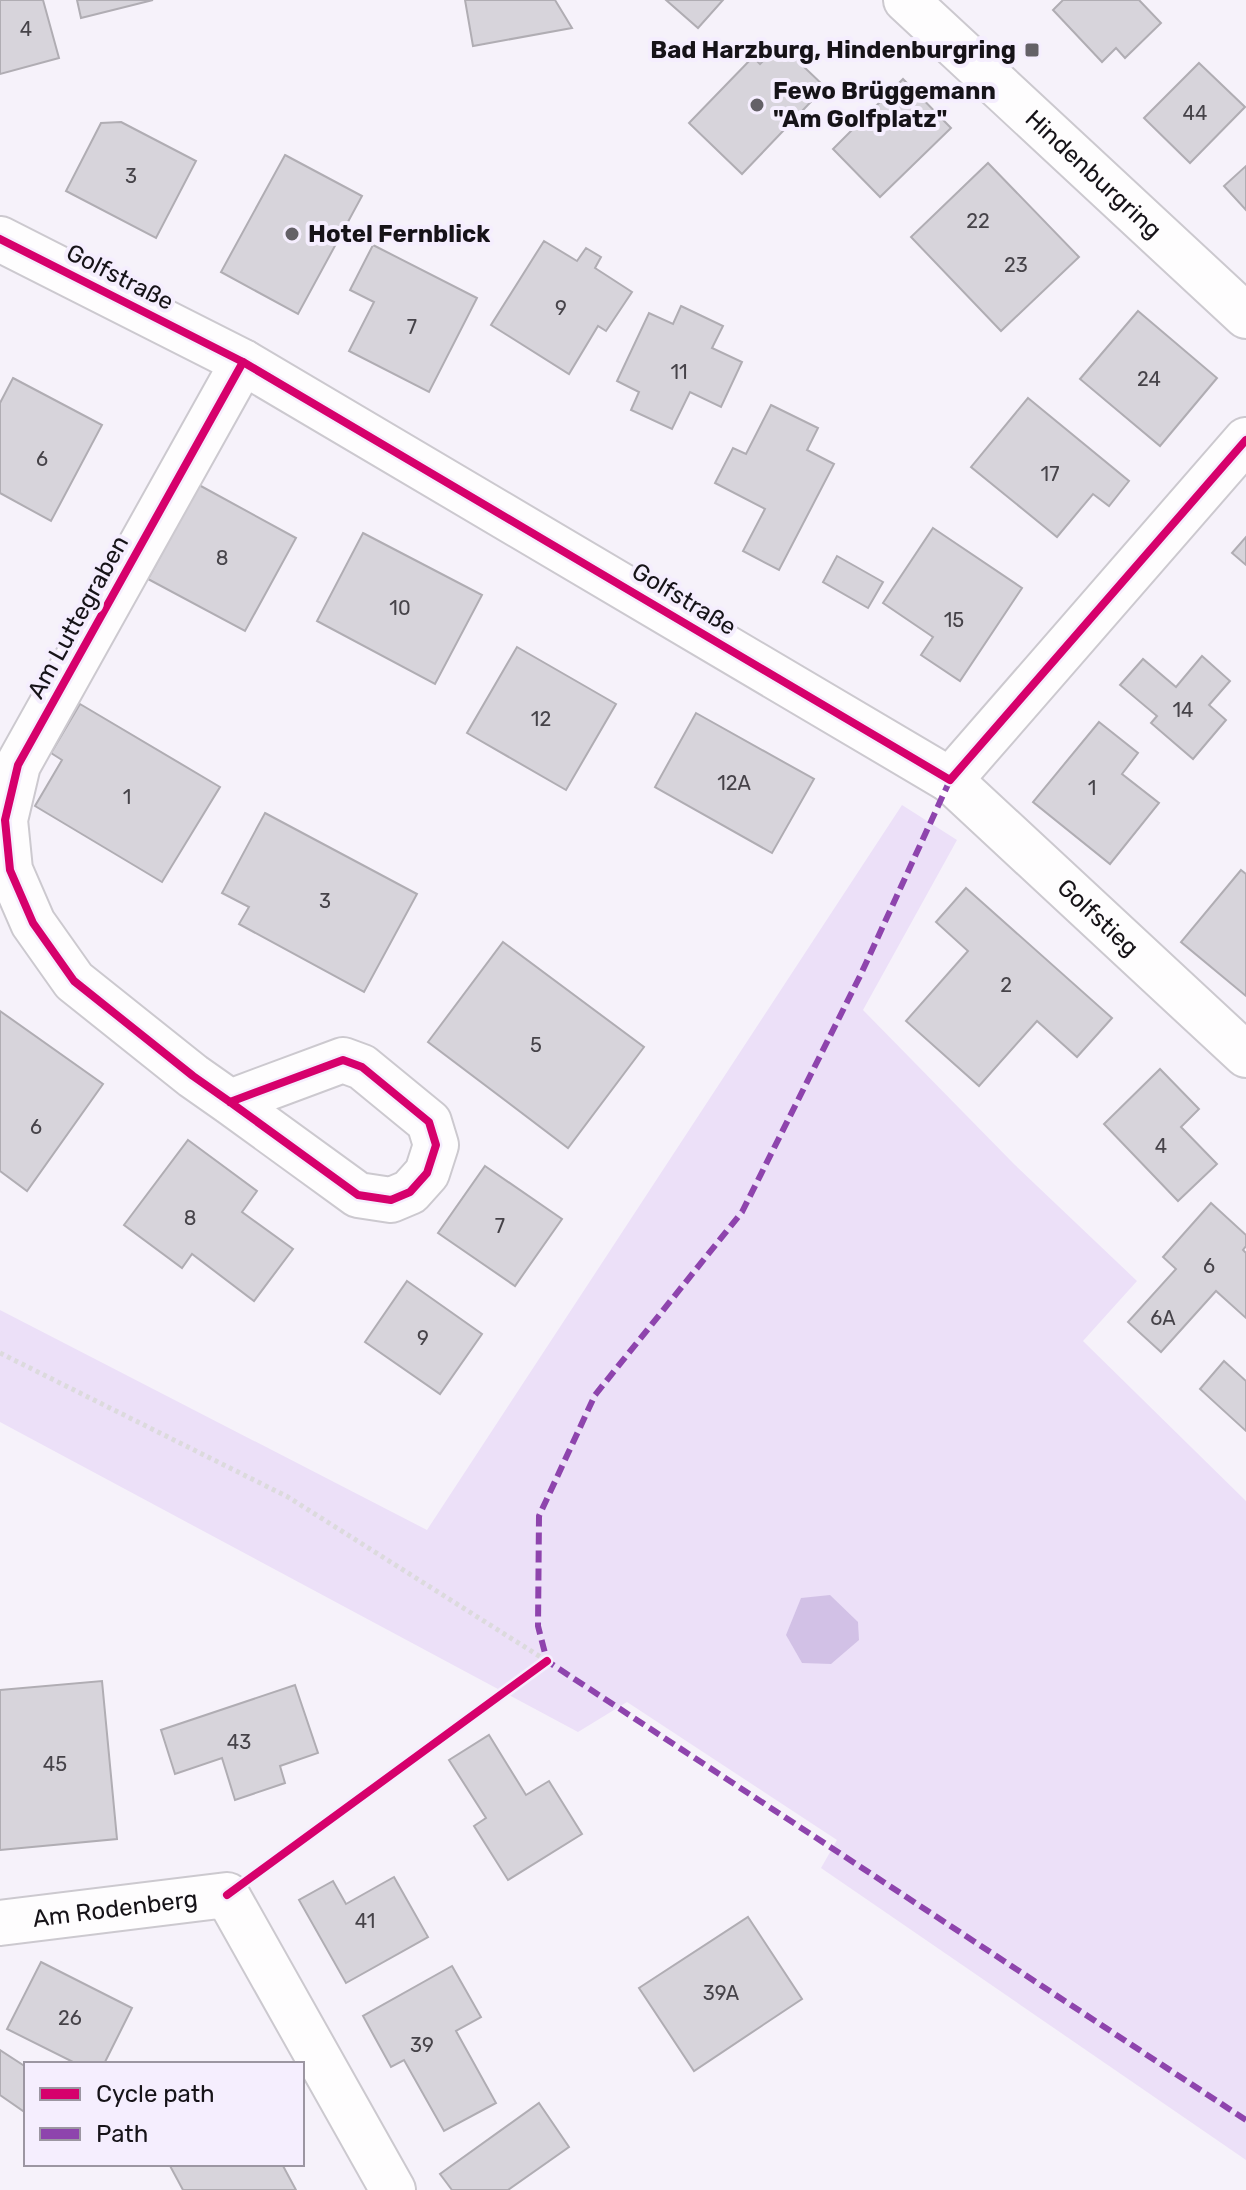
<svg xmlns="http://www.w3.org/2000/svg" width="1246" height="2190" viewBox="0 0 1246 2190" font-family="Rubik,sans-serif">
  <style>
    .green { fill: #ece0f8 }
    .water { fill: #d2c1e6 }
    .building { fill: #d7d4db; stroke: #b0adb3; stroke-width: 2 }
    .lines { fill: none; stroke-linecap: round; stroke-linejoin: round }
    .minor-casing { stroke: #ccc9cf; stroke-width: 48 }
    .path { stroke: #dcdadd; stroke-width: 5; stroke-dasharray: 4 4; stroke-linecap: butt }
    .minor { stroke: #fefdfe; stroke-width: 44 }
    .quiet { stroke: #8e44ad; stroke-width: 6; stroke-dasharray: 12 6; stroke-linecap: butt }
    .cycleway-casing { stroke: #f5eefe; stroke-width: 13 }
    .cycleway { stroke: #d6006c; stroke-width: 8 }
    .poi-dot { fill: #646167; stroke: #f5eefe; stroke-width: 3 }
    .labels { text-anchor: middle; dominant-baseline: central; stroke-width: 8; stroke-linejoin: round; paint-order: stroke }
    .number-label { font-size: 20px; fill: #464349 }
    .poi-label { font-size: 24px; font-weight: bold; fill: #161318; stroke: #f5eefe; text-anchor: start }
    .street-label { font-size: 24px; fill: #161318; stroke: #f5eefe }
  </style>
  <rect width="100%" height="100%" fill="#f6f2fa"/>
  <path class="green" d="M 902,805 L 957,840 L 863,1010 L 1014,1164 L 1137,1281 L 1083,1341 L 1246,1501 L 1246,2160 L 821,1868 L 837,1840 L 627,1702 L 578,1732 L 0,1422 L 0,1310 L 427,1530 Z"/>
  <path class="water" d="M 830,1595 L 858,1622 L 859,1640 L 831,1664 L 802,1663 L 786,1635 L 801,1598 Z"/>
  <g class="building">
    <path d="M 0,0 L 43,0 L 59,58 L 0,74 Z"/>
    <path d="M 77,0 L 153,0 L 81,18 Z"/>
    <path d="M 465,0 L 555,0 L 572,28 L 473,46 Z"/>
    <path d="M 666,0 L 723,0 L 698,28 Z"/>
    <path d="M 1063,0 L 1139,0 L 1161,23 L 1125,58 L 1116,48 L 1102,62 L 1053,10 Z"/>
    <path d="M 780,44 L 825,87 L 742,174 L 689,123 L 753,57 L 760,64 Z"/>
    <path d="M 1199,63 L 1245,107 L 1190,163 L 1144,118 Z"/>
    <path d="M 903,79 L 951,128 L 880,197 L 833,149 Z"/>
    <path d="M 121,122 L 196,161 L 156,238 L 66,191 L 101,123 Z"/>
    <path d="M 285,155 L 362,196 L 298,314 L 221,272 Z"/>
    <path d="M 988,163 L 1079,257 L 1001,331 L 911,237 Z"/>
    <path d="M 1246,166 L 1246,210 L 1224,186 Z"/>
    <path d="M 544,241 L 577,261 L 586,248 L 601,257 L 595,268 L 632,292 L 606,331 L 598,326 L 569,374 L 491,325 Z"/>
    <path d="M 373,245 L 477,298 L 429,392 L 349,351 L 374,302 L 350,290 Z"/>
    <path d="M 681,306 L 723,326 L 712,348 L 742,362 L 721,407 L 690,392 L 672,429 L 631,410 L 639,392 L 617,381 L 649,313 L 673,324 Z"/>
    <path d="M 1138,311 L 1217,378 L 1160,446 L 1080,379 Z"/>
    <path d="M 13,378 L 102,425 L 51,521 L 0,493 L 0,403 Z"/>
    <path d="M 1028,398 L 1129,481 L 1109,506 L 1093,494 L 1057,537 L 971,467 Z"/>
    <path d="M 771,405 L 818,428 L 807,450 L 834,464 L 779,570 L 743,551 L 765,509 L 715,483 L 733,448 L 746,454 Z"/>
    <path d="M 199,485 L 296,538 L 245,631 L 148,579 Z"/>
    <path d="M 933,528 L 1022,588 L 960,681 L 921,655 L 933,637 L 883,603 Z"/>
    <path d="M 363,533 L 482,595 L 435,684 L 317,621 Z"/>
    <path d="M 1246,537 L 1246,565 L 1232,553 Z"/>
    <path d="M 837,556 L 883,582 L 868,608 L 823,582 Z"/>
    <path d="M 517,647 L 616,704 L 566,790 L 467,733 Z"/>
    <path d="M 1202,656 L 1230,681 L 1209,705 L 1226,720 L 1193,759 L 1151,723 L 1157,716 L 1120,685 L 1143,659 L 1176,687 Z"/>
    <path d="M 80,704 L 220,787 L 162,882 L 35,806 L 62,760 L 51,753 Z"/>
    <path d="M 696,713 L 814,779 L 772,853 L 655,787 Z"/>
    <path d="M 1099,722 L 1138,753 L 1122,774 L 1159,803 L 1110,864 L 1033,802 Z"/>
    <path d="M 265,813 L 417,894 L 364,992 L 239,924 L 249,907 L 222,893 Z"/>
    <path d="M 1241,870 L 1246,874 L 1246,996 L 1181,942 Z"/>
    <path d="M 966,888 L 1112,1018 L 1077,1057 L 1037,1021 L 979,1086 L 906,1021 L 968,951 L 936,922 Z"/>
    <path d="M 503,942 L 644,1047 L 568,1148 L 428,1042 Z"/>
    <path d="M 0,1011 L 103,1084 L 27,1191 L 0,1171 Z"/>
    <path d="M 1160,1069 L 1199,1109 L 1181,1127 L 1217,1164 L 1178,1201 L 1104,1124 Z"/>
    <path d="M 188,1140 L 257,1191 L 242,1212 L 293,1249 L 254,1301 L 192,1254 L 182,1268 L 124,1225 Z"/>
    <path d="M 485,1166 L 562,1219 L 515,1286 L 438,1233 Z"/>
    <path d="M 1211,1203 L 1246,1235 L 1246,1246 L 1243,1250 L 1246,1253 L 1246,1318 L 1216,1291 L 1161,1352 L 1128,1322 L 1176,1269 L 1163,1257 Z"/>
    <path d="M 407,1281 L 482,1334 L 440,1394 L 365,1342 Z"/>
    <path d="M 1224,1361 L 1246,1381 L 1246,1431 L 1200,1389 Z"/>
    <path d="M 102,1681 L 117,1839 L 0,1850 L 0,1690 Z"/>
    <path d="M 295,1685 L 318,1753 L 280,1766 L 285,1783 L 235,1800 L 222,1758 L 175,1774 L 161,1730 Z"/>
    <path d="M 489,1735 L 526,1795 L 549,1781 L 582,1834 L 508,1880 L 474,1826 L 486,1818 L 449,1760 Z"/>
    <path d="M 394,1877 L 428,1937 L 346,1983 L 299,1900 L 333,1881 L 346,1904 Z"/>
    <path d="M 748,1917 L 802,1999 L 694,2071 L 639,1988 Z"/>
    <path d="M 41,1962 L 132,2008 L 104,2064 L 77,2064 L 7,2029 Z"/>
    <path d="M 452,1966 L 481,2017 L 456,2031 L 496,2103 L 444,2131 L 404,2060 L 391,2067 L 363,2016 Z"/>
    <path d="M 0,2050 L 26,2067 L 26,2113 L 0,2095 Z"/>
    <path d="M 539,2103 L 569,2147 L 508,2190 L 452,2190 L 440,2174 Z"/>
    <path d="M 169,2164 L 282,2164 L 296,2190 L 183,2190 Z"/>
  </g>
  <g class="lines">
    <g class="minor-casing">
      <g id="minor">
        <path id="s1" d="M 906,0 L 1246,316"/>
        <path d="M 0,239 L 243,362 L 950,780 L 1246,440"/>
        <path id="s2" d="M 950,780 L 1246,1055"/>
        <path d="M 230,1102 L 343,1060 L 362,1067 L 429,1122 L 436,1145 L 427,1173 L 410,1192 L 391,1200 L 358,1195 L 230,1102 L 193,1076 L 74,981 L 33,923 L 10,870 L 5,820 L 18,765 L 243,362"/>
        <path id="s3" d="M 0,1923 L 227,1895 L 393,2190"/>
      </g>
    </g>
    <path class="path" d="M 0,1353 L 288,1497 L 547,1661"/>
    <use href="#minor" class="minor"/>
    <path class="quiet" d="M 950,780 L 861,974 L 742,1212 L 595,1395 L 539,1516 L 538,1626 L 547,1661 L 1246,2120"/>
    <g class="cycleway-casing">
      <g id="cycleway">
        <path d="M 0,239 L 243,362 L 950,780 L 1246,440"/>
        <path d="M 230,1102 L 343,1060 L 362,1067 L 429,1122 L 436,1145 L 427,1173 L 410,1192 L 391,1200 L 358,1195 L 230,1102 L 193,1076 L 74,981 L 33,923 L 10,870 L 5,820 L 18,765 L 243,362"/>
        <path d="M 227,1895 L 547,1661"/>
      </g>
    </g>
    <use href="#cycleway" class="cycleway"/>
  </g>
  <g class="poi-dot">
    <rect x="1024" y="42" width="16" height="16" rx="4"/>
    <circle cx="757" cy="105" r="8"/>
    <circle cx="292" cy="234" r="8"/>
  </g>
  <g class="labels">
    <g class="number-label">
      <text x="26" y="29">4</text>
      <text x="1195" y="113">44</text>
      <text x="131" y="176">3</text>
      <text x="978" y="221">22</text>
      <text x="1016" y="265">23</text>
      <text x="561" y="308">9</text>
      <text x="412" y="327">7</text>
      <text x="679" y="372">11</text>
      <text x="1149" y="379">24</text>
      <text x="42" y="459">6</text>
      <text x="1050" y="474">17</text>
      <text x="222" y="558">8</text>
      <text x="400" y="608">10</text>
      <text x="954" y="620">15</text>
      <text x="1183" y="710">14</text>
      <text x="541" y="719">12</text>
      <text x="734" y="783">12A</text>
      <text x="1092" y="788">1</text>
      <text x="127" y="797">1</text>
      <text x="325" y="901">3</text>
      <text x="1006" y="985">2</text>
      <text x="536" y="1045">5</text>
      <text x="36" y="1127">6</text>
      <text x="1161" y="1146">4</text>
      <text x="190" y="1218">8</text>
      <text x="500" y="1226">7</text>
      <text x="1209" y="1266">6</text>
      <text x="1163" y="1318">6A</text>
      <text x="423" y="1338">9</text>
      <text x="239" y="1742">43</text>
      <text x="55" y="1764">45</text>
      <text x="365" y="1921">41</text>
      <text x="721" y="1993">39A</text>
      <text x="70" y="2018">26</text>
      <text x="422" y="2045">39</text>
    </g>
    <g class="poi-label">
      <text x="1016" y="50" text-anchor="end">Bad Harzburg, Hindenburgring</text>
      <text x="773" y="91">Fewo Brüggemann<tspan x="773" dy="28">"Am Golfplatz"</tspan></text>
      <text x="308" y="234">Hotel Fernblick</text>
    </g>
    <g class="street-label">
      <text stroke="none"><textPath href="#s1" startOffset="256">Hindenburgring</textPath></text>
      <text transform="translate(120 277) rotate(27)">Golfstraße</text>
      <text transform="translate(684 599) rotate(31)">Golfstraße</text>
      <text transform="translate(78 617) rotate(-61)">Am Luttegraben</text>
      <text stroke="none"><textPath href="#s2" startOffset="202">Golfstieg</textPath></text>
      <text stroke="none"><textPath href="#s3" startOffset="116">Am Rodenberg</textPath></text>
    </g>
  </g>
  <rect x="24" y="2062" width="280" height="104" fill="#f5eefe" stroke="#9c96a2" stroke-width="2"/>
  <rect x="40" y="2088" width="40" height="12" fill="#d6006c" stroke="#9c96a2" stroke-width="2"/>
  <text x="96" y="2102" font-size="24" fill="#161318">Cycle path</text>
  <rect x="40" y="2128" width="40" height="12" fill="#8e44ad" stroke="#9c96a2" stroke-width="2"/>
  <text x="96" y="2142" font-size="24" fill="#161318">Path</text>
</svg>
